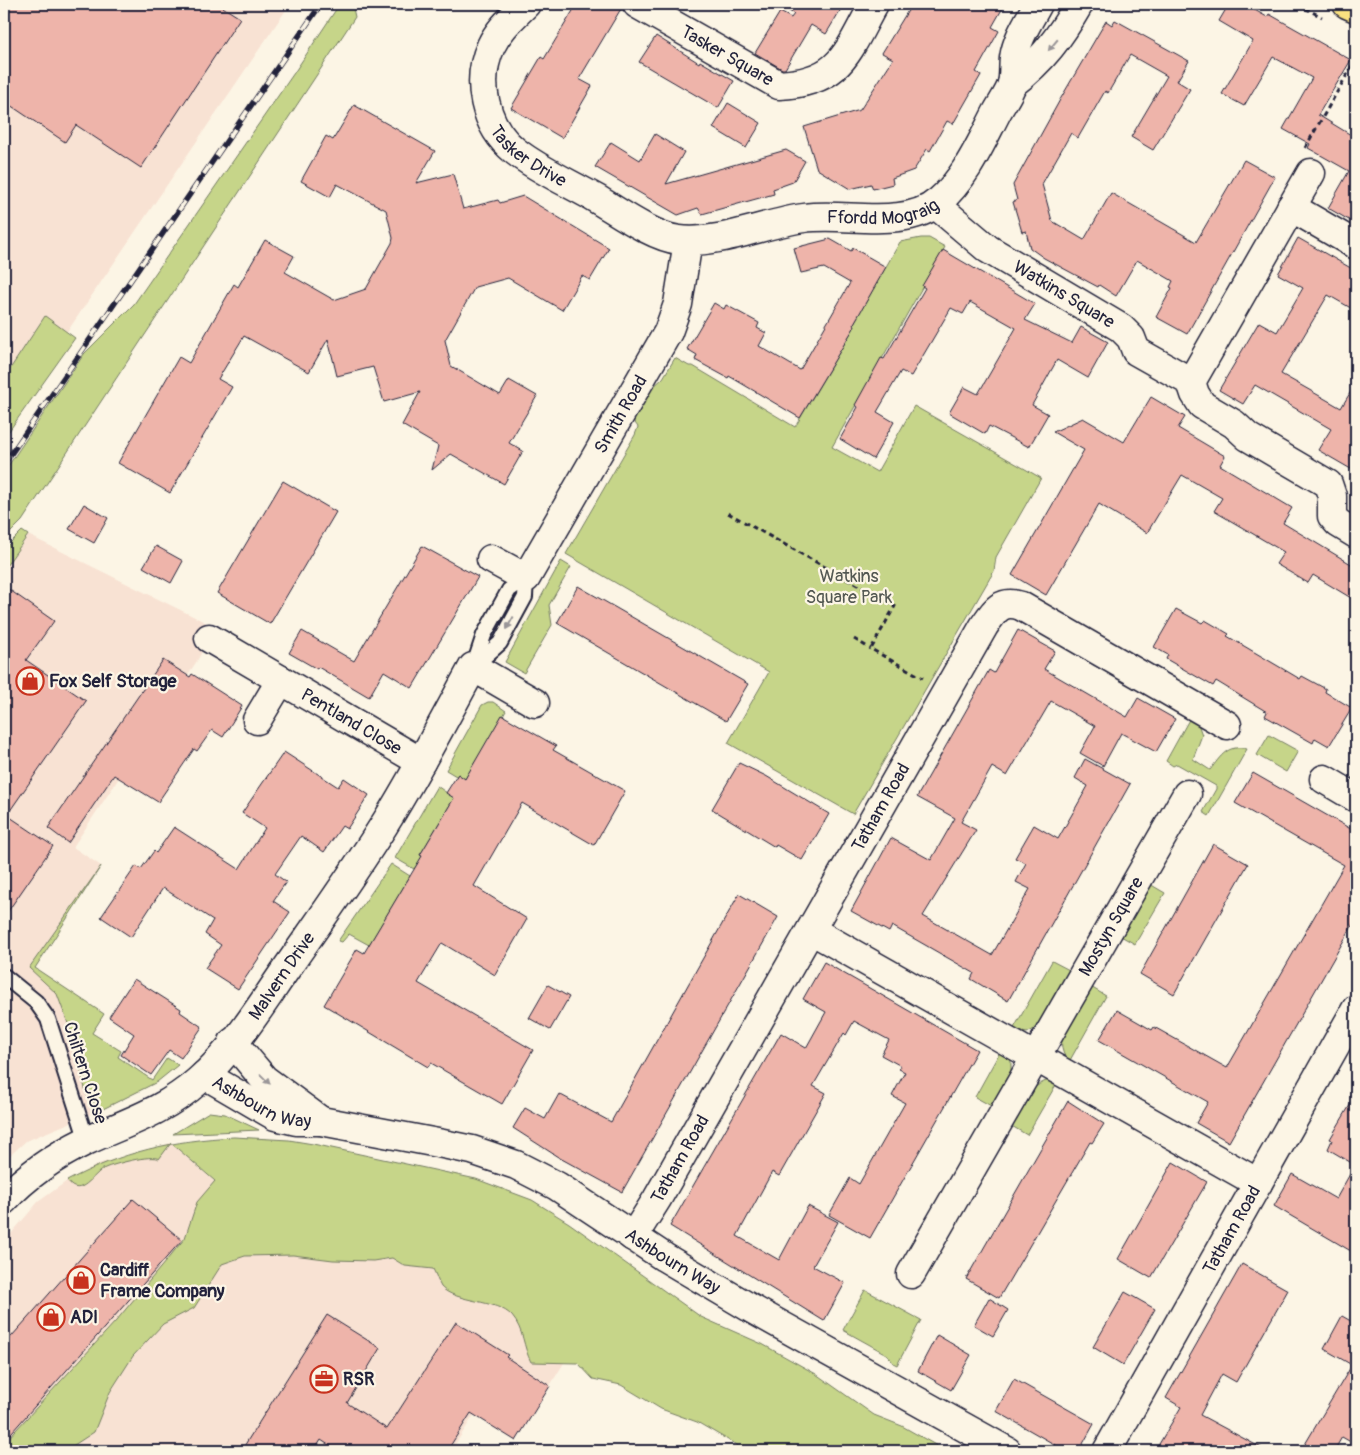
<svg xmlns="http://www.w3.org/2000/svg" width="1360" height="1455" viewBox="0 0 1360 1455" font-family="Pangolin,sans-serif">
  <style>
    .built { fill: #f8e2d3 }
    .green { fill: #c6d589; stroke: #747c62 }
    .building { fill: #eeb4aa; stroke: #22223b }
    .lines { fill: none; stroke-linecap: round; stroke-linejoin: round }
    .lane-casing { stroke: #22223b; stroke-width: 18 }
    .street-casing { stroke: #22223b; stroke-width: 31 }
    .primary-casing { stroke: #22223b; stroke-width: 31 }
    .path { stroke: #22223b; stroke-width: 3; stroke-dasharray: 5 4; stroke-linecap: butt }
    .lane { stroke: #fcf5e5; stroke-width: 14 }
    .street { stroke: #fcf5e5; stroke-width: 28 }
    .primary { stroke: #fbe180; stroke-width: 28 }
    .rail-casing { stroke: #22223b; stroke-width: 5.5 }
    .rail { stroke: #fcf5e5; stroke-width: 4; stroke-dasharray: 11; stroke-linecap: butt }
    .oneway { fill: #9a9698 }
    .labels { text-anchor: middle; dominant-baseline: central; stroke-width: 4.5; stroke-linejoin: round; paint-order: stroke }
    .street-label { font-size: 18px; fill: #22223b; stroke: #fcf5e5 }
    .park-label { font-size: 18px; fill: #535852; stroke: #fcf5e5 }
    .poi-label { font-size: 18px; font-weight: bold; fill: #22223b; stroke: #fcf5e5; text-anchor: start }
  </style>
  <rect width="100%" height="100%" fill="#fcf5e5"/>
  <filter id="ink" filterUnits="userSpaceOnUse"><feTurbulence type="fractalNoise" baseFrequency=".02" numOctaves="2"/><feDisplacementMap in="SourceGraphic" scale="10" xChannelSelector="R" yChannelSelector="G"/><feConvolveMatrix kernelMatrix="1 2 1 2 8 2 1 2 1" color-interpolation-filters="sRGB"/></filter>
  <g filter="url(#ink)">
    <g class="built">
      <path d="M 4,4 L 290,4 L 67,332 L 49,339 L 4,392 Z"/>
      <path d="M 28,535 L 215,627 L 197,661 L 73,847 L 101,866 L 35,968 L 104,1014 L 92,1033 L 121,1051 L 118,1057 L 152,1080 L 167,1058 L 178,1065 L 157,1082 L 103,1109 L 26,1141 L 4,1161 L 4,569 Z"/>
      <path d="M 171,1143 L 221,1187 L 420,1250 L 570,1353 L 516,1441 L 474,1415 L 451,1451 L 4,1451 L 4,1242 L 38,1202 L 67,1181 L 101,1163 Z"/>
    </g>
    <g class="green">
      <path d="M 352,4 L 355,17 L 22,521 L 4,539 L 4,472 L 84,354 L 134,304 L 294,73 L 337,8 Z"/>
      <path d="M 921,238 L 929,238 L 945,247 L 832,447 L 877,472 L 914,406 L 1041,478 L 996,557 L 994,571 L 853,814 L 728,743 L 769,672 L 566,554 L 635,435 L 638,427 L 632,419 L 651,389 L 663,378 L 675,358 L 689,366 L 693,366 L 795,427 L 855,326 L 853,325 L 900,242 Z"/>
      <path d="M 45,316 L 75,338 L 4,438 L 4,378 Z"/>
      <path d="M 22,531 L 28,535 L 4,569 L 4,549 Z"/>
      <path d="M 561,561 L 571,567 L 549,605 L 552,625 L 524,673 L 505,662 Z"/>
      <path d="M 488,702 L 493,702 L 506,711 L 465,779 L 458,774 L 456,776 L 446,770 L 482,705 Z"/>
      <path d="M 1191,716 L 1197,721 L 1202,735 L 1193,759 L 1210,770 C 1221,756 1227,744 1247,749 L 1209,816 L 1203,812 L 1216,789 L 1216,786 L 1177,764 L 1173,766 L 1166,761 Z"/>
      <path d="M 1269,735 L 1298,751 L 1286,772 L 1257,755 Z"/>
      <path d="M 437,786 L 454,798 L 420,855 L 422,857 L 414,869 L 395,858 Z"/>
      <path d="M 391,864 L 410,876 L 369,945 L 349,934 L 342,942 L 338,941 Z"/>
      <path d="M 101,866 L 35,968 L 104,1014 L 92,1033 L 121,1051 L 118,1057 L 152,1080 L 167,1058 L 178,1065 L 157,1082 L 103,1109 L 90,1100 L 86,1093 L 73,1037 L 57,994 L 29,968 Z"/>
      <path d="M 1148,883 L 1165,893 L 1135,944 L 1119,935 Z"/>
      <path d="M 1052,961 L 1071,971 L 1040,1026 L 1027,1033 L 1013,1030 Z"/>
      <path d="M 1089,986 L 1106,996 L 1069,1062 C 1048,1039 1077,1008 1089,986 Z"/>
      <path d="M 1001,1050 L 1011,1061 L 1011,1074 L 993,1107 L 975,1097 Z"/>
      <path d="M 1050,1080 L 1057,1083 L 1027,1135 L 1010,1125 C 1020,1109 1029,1084 1050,1080 Z"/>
      <path d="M 209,1112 L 225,1114 L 259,1130 L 173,1134 Z"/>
      <path d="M 234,1137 L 289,1140 L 313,1144 L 476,1179 L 532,1200 L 569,1223 L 701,1317 L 762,1344 L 816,1374 L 874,1415 L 902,1426 L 946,1451 L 747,1451 L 697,1422 L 661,1409 L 621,1385 L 593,1379 L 578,1363 L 531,1362 C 523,1347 524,1330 512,1316 C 497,1299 456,1303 441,1287 C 438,1282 436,1274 433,1269 L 405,1266 L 392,1258 L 373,1261 L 333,1260 L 293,1255 L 245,1256 L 222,1264 L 194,1308 L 163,1324 L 133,1356 L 110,1392 L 94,1432 L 65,1451 L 4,1451 L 4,1443 L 116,1321 L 185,1238 L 197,1202 L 215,1181 L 171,1143 L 159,1159 C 151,1154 114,1164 105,1168 C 93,1173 81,1200 67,1181 C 121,1152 174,1140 234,1137 Z"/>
      <path d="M 865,1290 L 921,1320 L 897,1365 L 893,1363 L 888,1355 L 843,1330 Z"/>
    </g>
    <g class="building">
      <path d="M 4,4 L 218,4 L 240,18 L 141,168 L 76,125 L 65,142 L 4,101 Z"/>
      <path d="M 577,4 L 621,4 L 622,7 L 579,79 L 592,86 L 562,138 L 511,108 L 541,57 L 544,59 Z"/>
      <path d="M 777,4 L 844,4 L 826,34 L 811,25 L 785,69 L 782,69 L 755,53 L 780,12 L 791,18 L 794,14 Z"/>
      <path d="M 912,4 L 1005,4 L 992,27 L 999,31 L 976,72 L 981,75 L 953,124 L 947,121 L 930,151 L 927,149 L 914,170 L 892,178 L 893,184 L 873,189 L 871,184 L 850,189 L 817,169 L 804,127 L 860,110 L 893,59 L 882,53 Z"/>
      <path d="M 1229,4 L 1244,4 L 1267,17 L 1269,14 L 1351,60 L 1318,115 L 1356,138 L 1356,224 L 1328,208 L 1349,171 L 1308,148 L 1310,144 L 1283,129 L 1312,78 L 1273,57 L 1244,106 L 1222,94 L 1253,41 L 1219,21 Z"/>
      <path d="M 1115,20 L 1189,61 L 1177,81 L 1190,89 L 1153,150 L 1131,137 L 1167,76 L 1130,55 L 1108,93 L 1105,91 L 1078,138 L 1071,133 L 1042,184 L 1052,221 L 1084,240 L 1111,193 L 1196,242 L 1244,160 L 1275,177 L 1187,334 L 1156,317 L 1172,288 L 1170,287 L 1173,281 L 1137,260 L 1116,296 L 1099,285 L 1098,287 L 1044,258 L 1030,248 L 1026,231 L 1022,232 L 1013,202 L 1017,200 L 1013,185 L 1061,98 L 1106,21 L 1112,25 Z"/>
      <path d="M 656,36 L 699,63 L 700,61 L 734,81 L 718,108 L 639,62 Z"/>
      <path d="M 728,103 L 761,123 L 746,148 L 713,128 Z"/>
      <path d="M 354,105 L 435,151 L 416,183 L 453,174 L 463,209 L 498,200 L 500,203 L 523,196 L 609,248 L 590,280 L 582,276 L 562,310 L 508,278 L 475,287 L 445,340 L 451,366 L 500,395 L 509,380 L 537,396 L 509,443 L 523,451 L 504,484 L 451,454 L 432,470 L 438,446 L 402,425 L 420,392 L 384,402 L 373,367 L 337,376 L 328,339 L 309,372 L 244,336 L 218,379 L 232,387 L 170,493 L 118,463 L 179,357 L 189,363 L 234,284 L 238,287 L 265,240 L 294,256 L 285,272 L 334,300 L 366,289 L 392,243 L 393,238 L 386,210 L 337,184 L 330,197 L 301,181 L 326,136 L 333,140 Z"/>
      <path d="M 655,134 L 684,152 L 666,184 L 786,150 L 805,161 L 793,182 L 773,189 L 774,194 L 702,214 L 698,208 L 678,215 L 595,167 L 611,142 L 640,160 Z"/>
      <path d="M 1298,238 L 1356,271 L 1356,311 L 1328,295 L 1281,374 L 1341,408 L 1356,383 L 1356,472 L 1318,450 L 1331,429 L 1255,385 L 1243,404 L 1219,390 L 1259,322 L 1277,332 L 1303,288 L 1278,274 Z"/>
      <path d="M 830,239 L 851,251 L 853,248 L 886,267 L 853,325 L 855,326 L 800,418 L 729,376 L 728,378 L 695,360 L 697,355 L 687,349 L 714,303 L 724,309 L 726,305 L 759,323 L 757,328 L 766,333 L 759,346 L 800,370 L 850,283 L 824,268 L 801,273 L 794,248 Z"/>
      <path d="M 943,250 L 1035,304 L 1025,320 L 1072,343 L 1081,327 L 1108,342 L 1088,378 L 1057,360 L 1032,405 L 1048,414 L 1029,447 L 989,426 L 985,434 L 949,413 L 964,387 L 978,394 L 1016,328 L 970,302 L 963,314 L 951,308 L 911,376 L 901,371 L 877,412 L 894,422 L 873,459 L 840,439 L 858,407 L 855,405 L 881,358 L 884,359 L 925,288 L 922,286 Z"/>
      <path d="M 1151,397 L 1185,417 L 1178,428 L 1225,456 L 1220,465 L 1292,508 L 1283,523 L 1356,567 L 1356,601 L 1313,575 L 1308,583 L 1276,564 L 1284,552 L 1214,511 L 1222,498 L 1182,475 L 1147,533 L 1099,504 L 1046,595 L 1012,575 L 1084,450 L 1053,432 L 1083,418 L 1124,442 Z"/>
      <path d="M 283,481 L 336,512 L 270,624 L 217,593 Z"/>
      <path d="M 84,504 L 108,518 L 94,543 L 69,529 Z"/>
      <path d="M 156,546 L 183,561 L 171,583 L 143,567 Z"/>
      <path d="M 422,546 L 478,577 L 412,688 L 384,671 L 369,697 L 318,667 L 317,669 L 289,653 L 302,631 L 354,661 Z"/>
      <path d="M 4,586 L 54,621 L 26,660 L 86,701 L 7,815 L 53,846 L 4,917 Z"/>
      <path d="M 578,586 L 748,684 L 726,721 L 557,623 Z"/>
      <path d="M 1176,609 L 1202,623 L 1205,620 L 1229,634 L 1227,636 L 1300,679 L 1302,676 L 1326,689 L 1325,692 L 1352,708 L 1329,746 L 1315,738 L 1313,743 L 1265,716 L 1267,712 L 1216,681 L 1213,686 L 1166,659 L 1168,655 L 1154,647 Z"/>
      <path d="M 1018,630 L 1055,651 L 1044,669 L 1127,717 L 1138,698 L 1175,719 L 1156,752 L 1121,733 L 1103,766 L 1080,753 L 1095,726 L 1051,701 L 1007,776 L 992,767 L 961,822 L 976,830 L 923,916 L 992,955 L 1030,889 L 1016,882 L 1026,863 L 1015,858 L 1034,825 L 1058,839 L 1088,786 L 1075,778 L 1085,759 L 1130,784 L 1008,1001 L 971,979 L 974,973 L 892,926 L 889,932 L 851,911 L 891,838 L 931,860 L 955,818 L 917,797 L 989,670 L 994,673 Z"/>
      <path d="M 163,660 L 190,677 L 192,674 L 242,706 L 223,737 L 212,730 L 197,751 L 194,749 L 158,802 L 114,775 L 68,843 L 48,828 Z"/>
      <path d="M 502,715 L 556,746 L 553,750 L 625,791 L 594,845 L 522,803 L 474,886 L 527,919 L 495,975 L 442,943 L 418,983 L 533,1050 L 502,1104 L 431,1063 L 428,1067 L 324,1005 L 357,949 L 364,953 L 422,856 L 420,855 L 454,798 L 446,793 L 458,774 L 465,779 Z"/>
      <path d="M 284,752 L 338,787 L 344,778 L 369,795 L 347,829 L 342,826 L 324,852 L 301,836 L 275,874 L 286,882 L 273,901 L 290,912 L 238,989 L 205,968 L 221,945 L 205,934 L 213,920 L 163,888 L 131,937 L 101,917 L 136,866 L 141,869 L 154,851 L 156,853 L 174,827 L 239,869 L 265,828 L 242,813 Z"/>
      <path d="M 739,763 L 766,776 L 829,814 L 802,860 L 776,845 L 775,847 L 712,809 Z"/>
      <path d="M 1253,773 L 1356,832 L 1356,919 L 1229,1142 L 1196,1123 L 1208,1102 L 1099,1040 L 1117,1010 L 1152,1030 L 1154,1027 L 1227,1068 L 1314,917 L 1344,865 L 1235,803 Z"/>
      <path d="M 1213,844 L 1248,864 L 1174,994 L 1140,974 Z"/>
      <path d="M 739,894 L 778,917 L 622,1192 L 558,1157 L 513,1128 L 525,1108 L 545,1119 L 559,1094 L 611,1122 Z"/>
      <path d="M 824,962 L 977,1050 L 870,1238 L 829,1215 L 850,1178 L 859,1184 L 905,1103 L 892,1096 L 905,1072 L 899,1069 L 901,1066 L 881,1055 L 889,1040 L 854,1021 L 846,1035 L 844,1033 L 813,1086 L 826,1093 L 779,1176 L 772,1172 L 737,1236 L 779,1260 L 808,1206 L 838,1222 L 813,1266 L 845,1283 L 824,1321 L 670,1226 L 781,1033 L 806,1048 L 826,1012 L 803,999 Z"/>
      <path d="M 134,979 L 181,1009 L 180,1012 L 202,1027 L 181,1058 L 169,1050 L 151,1075 L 121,1055 L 134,1034 L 109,1017 Z"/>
      <path d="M 548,985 L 569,997 L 550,1030 L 529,1018 Z"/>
      <path d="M 1356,1095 L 1356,1254 L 1274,1206 L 1292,1174 L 1336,1199 L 1355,1165 L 1328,1149 L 1332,1140 L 1330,1139 Z"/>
      <path d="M 1068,1101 L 1104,1124 L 1092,1143 L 1090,1142 L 999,1298 L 966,1279 Z"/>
      <path d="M 1173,1162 L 1207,1182 L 1151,1278 L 1118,1259 Z"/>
      <path d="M 133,1199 L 182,1240 L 4,1441 L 4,1345 Z"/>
      <path d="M 1242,1264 L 1288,1290 L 1236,1382 L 1222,1374 L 1200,1415 L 1267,1451 L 1155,1451 L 1181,1407 L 1166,1398 Z"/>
      <path d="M 1125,1292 L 1155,1309 L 1123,1365 L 1093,1347 Z"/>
      <path d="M 989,1298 L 1008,1310 L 993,1336 L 974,1325 Z"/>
      <path d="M 327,1315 L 380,1348 L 347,1403 L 387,1429 L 456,1322 L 508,1355 L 506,1357 L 550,1386 L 516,1441 L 471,1413 L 447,1451 L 338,1451 L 321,1440 L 314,1451 L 241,1451 Z"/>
      <path d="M 1342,1316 L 1356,1324 L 1356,1445 L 1342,1437 L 1334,1451 L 1301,1451 L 1352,1365 L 1324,1349 Z"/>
      <path d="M 937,1335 L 971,1355 L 951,1390 L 918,1371 Z"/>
      <path d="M 1014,1379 L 1094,1424 L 1079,1451 L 1066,1451 L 996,1411 Z"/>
    </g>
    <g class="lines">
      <g class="lane-casing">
        <g id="lane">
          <path d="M 474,665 L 484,635 L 509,590 L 526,578"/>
          <path d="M 473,667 L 500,643 L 525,597 L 526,578"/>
          <path d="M 4,976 L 36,1002 L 48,1019 L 87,1141"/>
        </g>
      </g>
      <g class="street-casing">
        <g id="street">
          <path id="s1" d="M 526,4 C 513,17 499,29 491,46 C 475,81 484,126 515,151 C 539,170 569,183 595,198 C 619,212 653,237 679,240 C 718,245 765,223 804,218 C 845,212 904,230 938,202 C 965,179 980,145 996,114 C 1001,104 1009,94 1012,84 C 1014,76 1013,66 1014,58 C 1017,38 1029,21 1038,4"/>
          <path id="s2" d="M 637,4 L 779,85 C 842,82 847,52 874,4"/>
          <path d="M 1012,84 C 1043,60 1060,37 1079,4"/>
          <path id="s3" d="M 935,204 L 988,249 L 1121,328 L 1131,338 L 1136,351 L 1191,382 L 1195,394 L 1202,405 L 1234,424 L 1248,437 L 1328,484 L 1332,496 L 1332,516 L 1338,523 L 1356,534"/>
          <path d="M 1291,207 L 1356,245"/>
          <path d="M 1191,382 L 1311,173"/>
          <path id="s4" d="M 491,559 L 526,578 L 668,332 L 678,304 L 688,241"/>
          <path id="s5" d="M 209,638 L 421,762"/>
          <path d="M 257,720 L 281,680"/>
          <path d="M 1324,779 L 1356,798"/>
          <path d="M 811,930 L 1258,1183"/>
          <path d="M 233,1042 L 264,1079 L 321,1121"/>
          <path id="s6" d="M 205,1075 L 275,1116 L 296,1121 L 321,1121 L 443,1144 L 472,1150 L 516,1165 L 557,1186 L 664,1257 L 752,1309 L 1007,1451"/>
          <path id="s7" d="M 4,1200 C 27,1175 55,1156 86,1141 C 127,1122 163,1112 198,1081 C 235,1049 261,1005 289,965 C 321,919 354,873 384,825 C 416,774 444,720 473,667 L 535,703"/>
          <path id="s8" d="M 633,1237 L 657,1199 L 984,626 C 994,611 1001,599 1021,606 L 1227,725"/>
          <path id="s9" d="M 911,1274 L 1187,794"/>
          <path id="s10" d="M 1107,1451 L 1356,1009"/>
        </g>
      </g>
      <g class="primary-casing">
        <path id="primary" d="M 1347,4 L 1356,8"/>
      </g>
      <g class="path">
        <path d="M 1297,4 L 1322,17"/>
        <path d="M 1305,148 L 1356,59"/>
        <path d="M 728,513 L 895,606 L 871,649 L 923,678"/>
        <path d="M 854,639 L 871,649"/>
      </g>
      <use href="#lane" class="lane"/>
      <use href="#street" class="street"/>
      <use href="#primary" class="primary"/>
      <g class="rail-casing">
        <path id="rail" d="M 4,464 L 321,4"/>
      </g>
      <use href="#rail" class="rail"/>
    </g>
    <defs><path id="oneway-solid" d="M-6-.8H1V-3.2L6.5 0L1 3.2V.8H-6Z" transform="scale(1.25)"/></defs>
    <g class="oneway">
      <use href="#oneway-solid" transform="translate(1053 45) rotate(130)"/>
      <use href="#oneway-solid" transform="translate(510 623) rotate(119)"/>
      <use href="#oneway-solid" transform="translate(265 1079) rotate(44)"/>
    </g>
  </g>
  <defs>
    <g id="shop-ring" transform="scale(1.4375)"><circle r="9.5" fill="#fcf5e5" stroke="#c8321e" stroke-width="1.5"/><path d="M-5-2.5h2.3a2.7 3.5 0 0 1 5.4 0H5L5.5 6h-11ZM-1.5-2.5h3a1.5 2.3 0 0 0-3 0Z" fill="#c8321e"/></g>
    <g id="office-ring" transform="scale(1.4375)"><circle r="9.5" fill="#fcf5e5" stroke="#c8321e" stroke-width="1.5"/><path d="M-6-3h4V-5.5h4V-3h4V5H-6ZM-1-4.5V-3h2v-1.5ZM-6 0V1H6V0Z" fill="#c8321e"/></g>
  </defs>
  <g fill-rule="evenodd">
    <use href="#shop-ring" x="30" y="681"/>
    <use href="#shop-ring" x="81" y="1280"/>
    <use href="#shop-ring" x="51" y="1317"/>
    <use href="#office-ring" x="324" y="1379"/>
  </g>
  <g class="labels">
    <g class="street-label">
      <text stroke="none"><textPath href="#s2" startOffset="104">Tasker Square</textPath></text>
      <text stroke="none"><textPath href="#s1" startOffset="184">Tasker Drive</textPath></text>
      <text stroke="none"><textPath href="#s1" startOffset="565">Ffordd Mograig</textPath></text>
      <text stroke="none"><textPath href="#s3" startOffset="158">Watkins Square</textPath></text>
      <text stroke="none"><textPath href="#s4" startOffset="229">Smith Road</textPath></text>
      <text stroke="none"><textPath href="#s5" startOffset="165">Pentland Close</textPath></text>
      <text stroke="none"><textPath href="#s8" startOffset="496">Tatham Road</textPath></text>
      <text stroke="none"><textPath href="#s9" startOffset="401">Mostyn Square</textPath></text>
      <text stroke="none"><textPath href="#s7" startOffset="364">Malvern Drive</textPath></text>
      <text transform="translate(85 1073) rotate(72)">Chiltern Close</text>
      <text stroke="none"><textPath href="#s6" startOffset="64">Ashbourn Way</textPath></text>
      <text stroke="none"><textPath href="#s8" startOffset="91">Tatham Road</textPath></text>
      <text stroke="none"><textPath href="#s10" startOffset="254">Tatham Road</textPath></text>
      <text stroke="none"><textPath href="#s6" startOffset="512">Ashbourn Way</textPath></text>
    </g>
    <g class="park-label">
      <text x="849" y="576">Watkins<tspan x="849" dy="21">Square Park</tspan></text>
    </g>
    <g class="poi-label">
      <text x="49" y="681">Fox Self Storage</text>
      <text x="100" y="1270">Cardiff<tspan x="100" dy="21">Frame Company</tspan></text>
      <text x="70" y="1317">ADI</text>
      <text x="343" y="1379">RSR</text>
    </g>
  </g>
  <rect width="1360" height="1455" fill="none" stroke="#fcf5e5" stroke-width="20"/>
  <rect x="10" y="10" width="1340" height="1435" fill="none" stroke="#22223b" stroke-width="2" filter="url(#ink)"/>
</svg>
